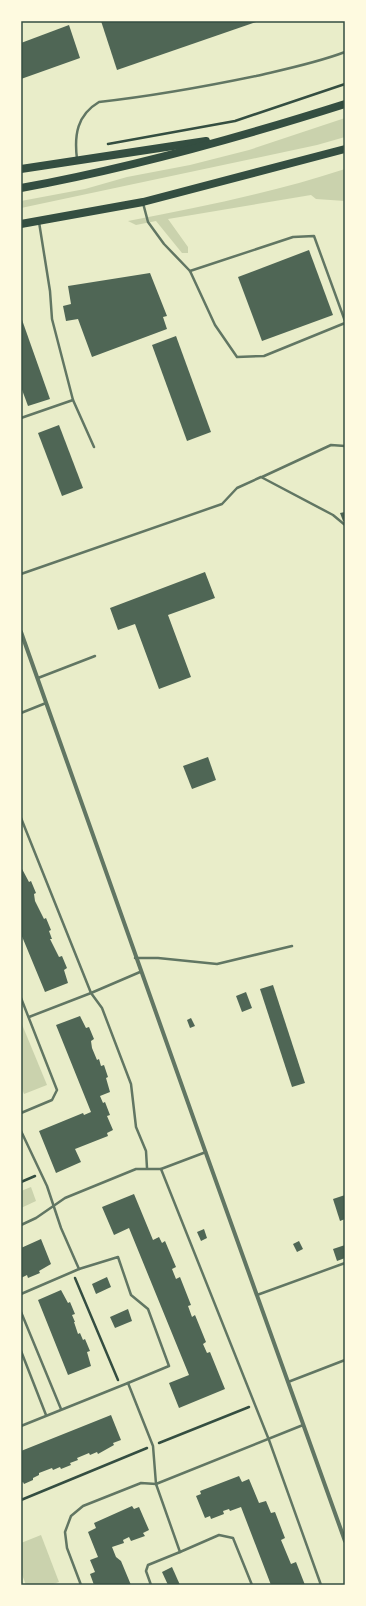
<svg xmlns="http://www.w3.org/2000/svg" width="366" height="1606" viewBox="0 0 366 1606" font-family="Bitter,serif">
  <style>
    .green { fill: #cad2ad }
    .building { fill: #4f6655 }
    .lines { fill: none; stroke-linecap: round; stroke-linejoin: round }
    .path { stroke: #344e41; stroke-width: 2.5 }
    .service { stroke: #617663; stroke-width: 2.5 }
    .minor { stroke: #617663; stroke-width: 4 }
    .primary { stroke: #344e41; stroke-width: 8 }
    .neatline { fill: none; stroke: #344e41; stroke-width: 1.5 }
  </style>
  <rect width="100%" height="100%" fill="#e9edc9"/>
  <g class="green">
    <path d="M 345,118 L 345,137 L 317,145 L 21,208 L 21,201 L 85,189 L 127,177 L 190,165 L 249,150 Z"/>
    <path d="M 345,169 L 345,201 L 316,199 L 311,195 L 168,219 L 188,247 L 188,253 L 182,253 L 156,221 L 136,225 L 128,221 C 201,207 275,192 345,169 Z"/>
    <path d="M 21,1022 L 47,1085 L 24,1094 L 21,1086 Z"/>
    <path d="M 31,1187 L 36,1201 L 21,1208 L 21,1191 Z"/>
    <path d="M 41,1535 L 59,1582 L 50,1585 L 26,1585 L 21,1572 L 21,1543 Z"/>
  </g>
  <g class="building">
    <path d="M 101,21 L 259,21 L 117,70 Z"/>
    <path d="M 69,25 L 80,58 L 21,79 L 21,43 Z"/>
    <path d="M 309,250 L 333,315 L 262,341 L 238,277 Z"/>
    <path d="M 150,273 L 167,316 L 163,317 L 167,329 L 92,357 L 78,319 L 66,321 L 63,306 L 71,304 L 68,286 Z"/>
    <path d="M 21,317 L 50,399 L 28,406 L 21,387 Z"/>
    <path d="M 176,336 L 211,432 L 187,441 L 152,345 Z"/>
    <path d="M 59,425 L 83,488 L 62,496 L 38,433 Z"/>
    <path d="M 345,512 L 345,521 L 343,521 L 340,513 Z"/>
    <path d="M 205,572 L 215,598 L 168,615 L 191,677 L 159,689 L 135,624 L 118,630 L 110,608 Z"/>
    <path d="M 208,757 L 216,780 L 192,789 L 183,766 Z"/>
    <path d="M 21,867 L 29,882 L 31,881 L 36,893 L 34,894 L 35,901 L 44,919 L 46,918 L 51,930 L 49,931 L 52,939 L 50,939 L 59,957 L 62,956 L 67,968 L 64,970 L 68,983 L 45,992 L 21,934 Z"/>
    <path d="M 273,985 L 305,1083 L 292,1087 L 260,989 Z"/>
    <path d="M 246,992 L 252,1008 L 242,1012 L 236,996 Z"/>
    <path d="M 80,1016 L 86,1028 L 89,1027 L 94,1039 L 91,1041 L 92,1048 L 97,1060 L 99,1059 L 101,1066 L 104,1065 L 108,1077 L 106,1078 L 110,1092 L 100,1096 L 103,1103 L 105,1102 L 110,1115 L 107,1116 L 113,1130 L 107,1133 L 108,1136 L 75,1149 L 81,1162 L 56,1173 L 39,1131 L 83,1113 L 84,1115 L 91,1112 L 56,1025 Z"/>
    <path d="M 191,1018 L 195,1026 L 190,1028 L 187,1020 Z"/>
    <path d="M 134,1194 L 153,1240 L 159,1237 L 162,1243 L 165,1241 L 176,1267 L 172,1269 L 176,1279 L 180,1277 L 191,1305 L 188,1306 L 192,1317 L 195,1315 L 206,1342 L 203,1344 L 207,1353 L 210,1352 L 225,1389 L 179,1408 L 169,1383 L 189,1375 L 129,1228 L 114,1235 L 102,1207 Z"/>
    <path d="M 345,1195 L 345,1219 L 340,1221 L 333,1199 Z"/>
    <path d="M 204,1229 L 207,1238 L 201,1241 L 197,1232 Z"/>
    <path d="M 41,1239 L 51,1264 L 39,1271 L 40,1273 L 28,1278 L 27,1275 L 21,1278 L 21,1248 Z"/>
    <path d="M 299,1241 L 303,1249 L 297,1252 L 293,1244 Z"/>
    <path d="M 345,1245 L 345,1258 L 337,1261 L 333,1249 Z"/>
    <path d="M 107,1277 L 111,1287 L 96,1294 L 92,1284 Z"/>
    <path d="M 61,1290 L 68,1303 L 70,1302 L 75,1314 L 72,1315 L 75,1322 L 74,1322 L 78,1334 L 80,1333 L 83,1340 L 85,1339 L 90,1351 L 87,1352 L 91,1366 L 68,1375 L 38,1300 Z"/>
    <path d="M 128,1309 L 132,1321 L 115,1328 L 110,1317 Z"/>
    <path d="M 111,1415 L 121,1440 L 113,1443 L 114,1445 L 98,1454 L 97,1452 L 90,1455 L 89,1453 L 77,1458 L 78,1460 L 70,1463 L 71,1465 L 61,1469 L 60,1467 L 53,1470 L 52,1468 L 39,1473 L 39,1475 L 33,1478 L 33,1480 L 24,1484 L 23,1482 L 21,1483 L 21,1451 Z"/>
    <path d="M 239,1476 L 242,1482 L 249,1479 L 259,1503 L 266,1501 L 271,1513 L 275,1512 L 285,1538 L 281,1540 L 291,1564 L 296,1562 L 305,1585 L 271,1585 L 241,1507 L 230,1511 L 229,1509 L 223,1511 L 224,1514 L 211,1519 L 210,1516 L 205,1518 L 196,1496 L 201,1494 L 200,1491 Z"/>
    <path d="M 132,1506 L 134,1509 L 139,1507 L 149,1530 L 143,1533 L 145,1536 L 131,1541 L 129,1537 L 123,1540 L 124,1543 L 112,1547 L 116,1557 L 121,1561 L 131,1585 L 94,1585 L 90,1574 L 95,1572 L 90,1560 L 98,1557 L 88,1532 L 96,1528 L 94,1523 Z"/>
    <path d="M 172,1567 L 180,1585 L 168,1585 L 162,1572 Z"/>
  </g>
  <g class="lines">
    <g class="path">
      <path d="M 108,144 L 235,121 L 345,84"/>
      <path d="M 21,1182 L 35,1176"/>
      <path d="M 75,1278 L 118,1380"/>
      <path d="M 159,1443 L 249,1407"/>
      <path d="M 21,1500 L 147,1448"/>
    </g>
    <g class="service">
      <path d="M 77,159 C 74,135 77,115 99,102 C 153,96 203,87 256,76 C 286,69 316,63 345,52"/>
      <path d="M 143,203 L 148,222 L 164,244 L 190,271 L 215,325 L 237,357 L 264,356 L 345,323"/>
      <path d="M 39,222 L 50,291 L 52,319 L 73,400 L 94,447"/>
      <path d="M 190,271 L 293,237 L 314,236 L 345,321"/>
      <path d="M 21,418 L 73,400"/>
      <path d="M 262,477 L 331,445 L 345,446"/>
      <path d="M 21,574 L 222,504 L 237,488 L 261,477 L 333,515 L 345,525"/>
      <path d="M 38,678 L 95,656"/>
      <path d="M 21,713 L 46,703"/>
      <path d="M 21,818 L 91,993 L 102,1008 L 131,1084 L 136,1127 L 146,1151 L 147,1168"/>
      <path d="M 135,958 L 158,958 L 217,964 L 292,946"/>
      <path d="M 21,998 L 57,1090 L 52,1100 L 21,1113"/>
      <path d="M 29,1017 L 91,993 L 140,972"/>
      <path d="M 21,1131 L 47,1186 L 61,1228 L 79,1269 L 21,1294"/>
      <path d="M 161,1169 L 269,1440 L 321,1585"/>
      <path d="M 21,1225 L 36,1218 L 65,1198 L 136,1169 L 161,1169 L 206,1152"/>
      <path d="M 79,1269 L 118,1257 L 131,1295 L 148,1309 L 169,1366 L 128,1383"/>
      <path d="M 257,1295 L 345,1263"/>
      <path d="M 21,1312 L 61,1409"/>
      <path d="M 21,1351 L 46,1415"/>
      <path d="M 288,1382 L 345,1360"/>
      <path d="M 21,1426 L 128,1383 L 153,1446 L 156,1484 L 180,1552 L 219,1535 L 233,1538 L 252,1585"/>
      <path d="M 81,1585 L 67,1548 L 65,1532 L 71,1516 L 83,1506 L 141,1483 L 156,1484 L 303,1425"/>
      <path d="M 151,1585 L 146,1571 L 148,1565 L 180,1552"/>
    </g>
    <path class="minor" d="M 21,632 C 128,936 236,1238 345,1541"/>
    <g class="primary">
      <path d="M 21,169 L 206,141"/>
      <path d="M 21,188 C 131,168 238,138 345,104"/>
      <path d="M 21,224 L 143,202 L 345,149"/>
    </g>
  </g>
  <rect width="366" height="1606" fill="none" stroke="#fefae0" stroke-width="44"/>
  <rect x="22" y="22" width="322" height="1562" class="neatline"/>
</svg>
